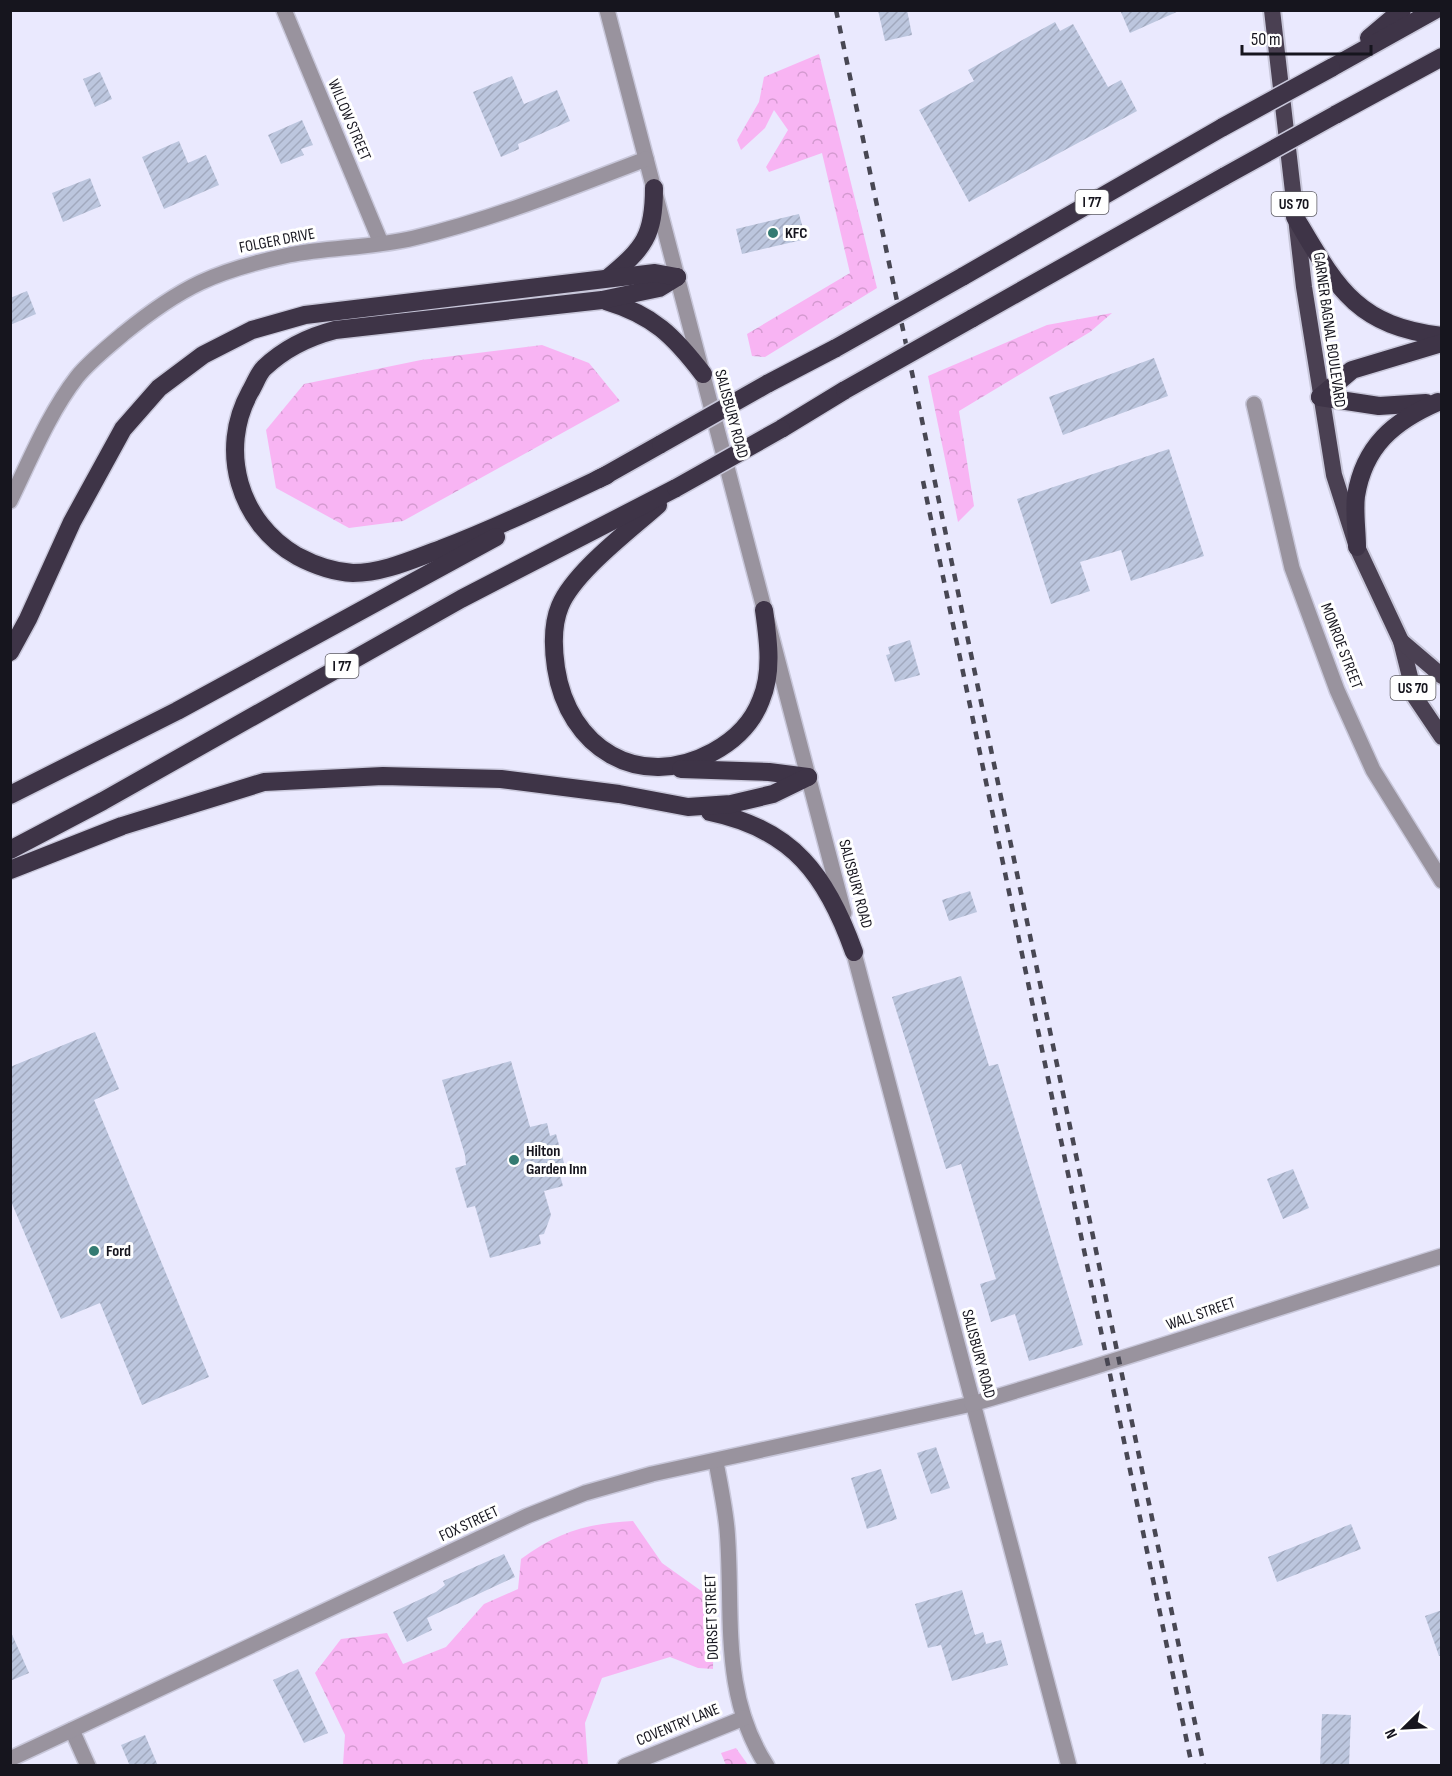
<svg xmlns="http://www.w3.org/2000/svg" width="1452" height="1776" viewBox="0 0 1452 1776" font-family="'Sofia Sans Condensed',sans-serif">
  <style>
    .forest { fill: url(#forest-crowns) }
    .building { fill: url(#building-hatch) }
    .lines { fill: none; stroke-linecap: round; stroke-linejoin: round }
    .minor-casing { stroke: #c8c7da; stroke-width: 18 }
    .tertiary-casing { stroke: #c8c7da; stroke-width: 18 }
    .trunk-casing { stroke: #c8c7da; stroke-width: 20 }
    .motorway-casing { stroke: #c8c7da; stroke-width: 21 }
    .minor { stroke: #99939e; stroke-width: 15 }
    .tertiary { stroke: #99939e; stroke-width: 15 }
    .trunk { stroke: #4a4052; stroke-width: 16 }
    .motorway { stroke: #3e3447; stroke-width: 18 }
    .rail { stroke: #484753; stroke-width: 4.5; stroke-dasharray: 8 8; stroke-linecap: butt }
    .motorway-bridge-casing { stroke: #c8c7da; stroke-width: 21; stroke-linecap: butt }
    .motorway-bridge { stroke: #3e3447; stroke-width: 18 }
    .poi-dot { fill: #347b72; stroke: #fff; stroke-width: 2 }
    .labels { text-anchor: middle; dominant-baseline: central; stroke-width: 6; stroke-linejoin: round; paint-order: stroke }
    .shield { fill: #fff; stroke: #5c5b62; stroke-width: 1.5 }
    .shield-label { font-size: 15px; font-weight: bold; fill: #16151e }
    .street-label { font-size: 16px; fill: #16151e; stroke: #fff }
    .poi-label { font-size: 16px; font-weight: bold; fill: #16151e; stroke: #fff; text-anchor: start }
  </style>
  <defs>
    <pattern id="forest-crowns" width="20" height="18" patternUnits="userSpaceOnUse" patternTransform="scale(1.5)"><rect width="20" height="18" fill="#f8b4f3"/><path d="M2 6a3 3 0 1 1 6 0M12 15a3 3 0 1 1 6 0" fill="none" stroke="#d49ad0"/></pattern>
    <pattern id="building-hatch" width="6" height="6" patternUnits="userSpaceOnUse" patternTransform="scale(1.5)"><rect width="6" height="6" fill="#bcc6de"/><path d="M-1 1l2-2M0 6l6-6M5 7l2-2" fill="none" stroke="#a1a9be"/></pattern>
  </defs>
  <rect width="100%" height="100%" fill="#eae9fe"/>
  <g class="forest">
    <path d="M 819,54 L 877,288 L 765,357 L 752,356 L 747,334 L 850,273 L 822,153 L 769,172 L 766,167 L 788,130 L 774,110 L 765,128 L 741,150 L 737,140 L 759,102 L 764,77 Z"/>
    <path d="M 1112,313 L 1090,332 L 959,411 L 974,506 L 958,522 L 928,376 L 1047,325 Z"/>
    <path d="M 542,345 L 589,363 L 620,401 L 403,521 L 349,528 L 276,488 L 266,430 L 304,384 L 421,360 Z"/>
    <path d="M 633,1521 L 662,1563 L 714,1600 L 713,1669 L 698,1668 L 670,1657 L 602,1678 L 585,1723 L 588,1765 L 343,1765 L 345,1735 L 315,1673 L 341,1639 L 387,1633 L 403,1664 L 446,1647 L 484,1604 L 518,1589 L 521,1559 C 557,1532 589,1523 633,1521 Z"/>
    <path d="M 736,1748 L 748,1765 L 726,1765 L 721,1753 Z"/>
  </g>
  <g class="building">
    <path d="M 878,10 L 907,10 L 912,35 L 885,41 Z"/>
    <path d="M 1120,10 L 1181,10 L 1130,33 Z"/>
    <path d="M 1055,22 L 1060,31 L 1073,24 L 1108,87 L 1121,80 L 1137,111 L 969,202 L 919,110 L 974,81 L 968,70 Z"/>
    <path d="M 100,72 L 112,99 L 95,107 L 83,79 Z"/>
    <path d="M 512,76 L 524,104 L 557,90 L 570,121 L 518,144 L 519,149 L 501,157 L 473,92 Z"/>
    <path d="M 302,120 L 313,145 L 301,149 L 304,155 L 281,164 L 268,135 Z"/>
    <path d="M 179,141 L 188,163 L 206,155 L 219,185 L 164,209 L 142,157 Z"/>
    <path d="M 90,178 L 101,206 L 63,222 L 52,193 Z"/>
    <path d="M 799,214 L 806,239 L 742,254 L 736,229 Z"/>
    <path d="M 27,291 L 36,314 L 10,325 L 10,298 Z"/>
    <path d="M 1154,358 L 1168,396 L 1063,435 L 1049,397 Z"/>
    <path d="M 1169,449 L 1204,556 L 1131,581 L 1121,550 L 1080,562 L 1090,591 L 1051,604 L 1017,499 Z"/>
    <path d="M 910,640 L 920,675 L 895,682 L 886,655 L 890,654 L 888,647 Z"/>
    <path d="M 970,891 L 977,912 L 949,921 L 942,900 Z"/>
    <path d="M 961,976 L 989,1066 L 998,1064 L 1083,1345 L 1029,1361 L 1015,1314 L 991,1322 L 980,1284 L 996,1279 L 961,1164 L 946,1169 L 892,997 Z"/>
    <path d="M 95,1032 L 119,1089 L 94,1100 L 209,1377 L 142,1405 L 100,1303 L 61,1319 L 10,1199 L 10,1067 Z"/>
    <path d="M 511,1061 L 530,1127 L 547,1123 L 550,1136 L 556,1134 L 566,1170 L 559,1172 L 563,1186 L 544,1191 L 551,1215 L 544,1234 L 539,1235 L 541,1244 L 490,1258 L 475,1206 L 467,1208 L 455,1168 L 466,1165 L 465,1155 L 442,1080 Z"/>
    <path d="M 1293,1169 L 1309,1208 L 1283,1219 L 1267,1179 Z"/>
    <path d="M 936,1447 L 950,1488 L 931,1494 L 917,1453 Z"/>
    <path d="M 881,1469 L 897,1519 L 867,1529 L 851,1478 Z"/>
    <path d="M 1351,1524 L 1361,1549 L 1277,1582 L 1268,1557 Z"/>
    <path d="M 504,1554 L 515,1577 L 427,1618 L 432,1630 L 407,1642 L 393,1612 L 436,1592 L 445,1585 L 443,1581 Z"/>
    <path d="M 962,1590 L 975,1635 L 983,1632 L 986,1644 L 1001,1640 L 1008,1665 L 952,1681 L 941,1645 L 928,1648 L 915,1604 Z"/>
    <path d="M 1442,1610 L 1442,1656 L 1439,1656 L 1425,1616 Z"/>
    <path d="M 10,1630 L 29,1673 L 10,1681 Z"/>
    <path d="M 298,1669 L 328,1733 L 304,1743 L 273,1680 Z"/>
    <path d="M 1322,1714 L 1351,1715 L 1349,1766 L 1320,1766 Z"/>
    <path d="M 145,1735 L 158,1766 L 130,1766 L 121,1745 Z"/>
  </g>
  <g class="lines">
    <g class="minor-casing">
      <g id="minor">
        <path d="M 284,10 L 381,243"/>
        <path d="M 1254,404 L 1292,568 L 1337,690 L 1373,770 L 1442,881"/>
        <path d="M 716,1462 C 720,1484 725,1507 727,1529 C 734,1611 719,1693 767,1766"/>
        <path d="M 72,1730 L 88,1766"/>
        <path d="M 10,1759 L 527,1516 L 585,1493 L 652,1474 L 972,1404"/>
        <path d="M 625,1766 L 744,1718"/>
      </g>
    </g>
    <g class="tertiary-casing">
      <g id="tertiary">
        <path d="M 607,10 L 844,913"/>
        <path d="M 10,501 C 30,460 49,413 77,377 C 90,361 108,347 123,334 C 182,286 215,271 289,255 C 330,247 373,248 414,238 C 494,219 570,188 646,159"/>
        <path d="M 851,942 L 1069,1766"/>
        <path d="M 972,1404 C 1130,1358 1285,1305 1442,1256"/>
      </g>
    </g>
    <g class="trunk-casing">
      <g id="trunk">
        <path d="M 1272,10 L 1304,287 L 1334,475 L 1357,547 L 1401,641 L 1415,697 L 1442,737"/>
        <path d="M 1401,641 L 1442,676"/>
      </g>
    </g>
    <g class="motorway-casing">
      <g id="motorway">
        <path d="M 1369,38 L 1402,10"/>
        <path d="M 1331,68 L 1435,10"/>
        <path d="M 1335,115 L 1442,57"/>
        <path d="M 1295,217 C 1336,286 1355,326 1442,336"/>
        <path d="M 962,277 L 1223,127"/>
        <path d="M 608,278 C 644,248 654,236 654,188"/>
        <path d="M 606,301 C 653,315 674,336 703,374"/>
        <path d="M 971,319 L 1225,176"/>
        <path d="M 767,384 L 836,348"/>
        <path d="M 1320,397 L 1352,370 L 1442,343"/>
        <path d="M 1320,397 L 1379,406 L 1426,403"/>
        <path d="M 781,429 L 845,390"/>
        <path d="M 607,475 C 552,501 498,527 441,549 C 413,559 384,573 353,573 C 334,572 314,565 297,556 C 239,523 218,450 250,392 C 255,384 258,374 264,368 C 285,348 308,337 335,330 L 602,300 L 659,288 L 677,277"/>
        <path d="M 599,479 L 661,444"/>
        <path d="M 658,505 C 630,530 574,572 560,606 C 552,625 553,648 556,668 C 568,748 639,792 713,752 C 735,740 752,724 761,700 C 773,672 768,639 764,610"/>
        <path d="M 1357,547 C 1357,531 1354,512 1356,496 C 1364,446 1394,421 1438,402"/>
        <path d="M 10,652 L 28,619 L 72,522 L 123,429 L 159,388 L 203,355 L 252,330 L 305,315 L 655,273 L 677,277"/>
        <path d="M 681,769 L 769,772 L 808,777"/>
        <path d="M 10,795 L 177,711 L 496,537"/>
        <path d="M 710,812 C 793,829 827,876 854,952"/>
        <path d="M 10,850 L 103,801 L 461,599 L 676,488"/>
        <path d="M 10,870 L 122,826 L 264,782 L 383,776 L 501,779 L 619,794 L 688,807 L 731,804 L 773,794 L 808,777"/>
      </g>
    </g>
    <use href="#minor" class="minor"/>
    <use href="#tertiary" class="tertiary"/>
    <use href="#trunk" class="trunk"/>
    <use href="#motorway" class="motorway"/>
    <g class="rail">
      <path d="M 836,10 L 1204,1766"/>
      <path d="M 923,481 L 1192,1766"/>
    </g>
    <g class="motorway-bridge-casing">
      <g id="motorway-bridge">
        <path d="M 1223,127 L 1331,68"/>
        <path d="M 1225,176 L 1335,115"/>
        <path d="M 836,348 L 962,277"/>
        <path d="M 845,390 L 971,319"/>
        <path d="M 661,444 L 767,384"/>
        <path d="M 676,488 L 781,429"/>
      </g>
    </g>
    <use href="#motorway-bridge" class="motorway-bridge"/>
  </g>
  <g class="poi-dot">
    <circle cx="773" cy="233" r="6"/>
    <circle cx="514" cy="1160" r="6"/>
    <circle cx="94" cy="1251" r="6"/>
  </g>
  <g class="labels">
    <g class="shield">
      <rect x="1075.5" y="190" width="33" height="24" rx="4.5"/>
      <rect x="1271.5" y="192" width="45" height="24" rx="4.5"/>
      <rect x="325.5" y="654" width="33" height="24" rx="4.5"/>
      <rect x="1390.5" y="676" width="45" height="24" rx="4.5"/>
    </g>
    <g class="shield-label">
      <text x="1092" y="202">I 77</text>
      <text x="1294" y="204">US 70</text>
      <text x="342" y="666">I 77</text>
      <text x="1413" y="688">US 70</text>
    </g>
    <g class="street-label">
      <text transform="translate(349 120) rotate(67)">WILLOW STREET</text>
      <text transform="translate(277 241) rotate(-11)">FOLGER DRIVE</text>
      <text transform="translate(1329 330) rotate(82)">GARNER BAGNAL BOULEVARD</text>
      <text transform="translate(731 414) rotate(75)">SALISBURY ROAD</text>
      <text transform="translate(1341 646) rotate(69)">MONROE STREET</text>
      <text transform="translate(855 884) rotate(75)">SALISBURY ROAD</text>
      <text transform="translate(1201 1314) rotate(-19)">WALL STREET</text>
      <text transform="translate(978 1354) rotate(75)">SALISBURY ROAD</text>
      <text transform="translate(469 1524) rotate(-25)">FOX STREET</text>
      <text transform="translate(712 1617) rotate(-92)">DORSET STREET</text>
      <text transform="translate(678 1725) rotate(-22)">COVENTRY LANE</text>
    </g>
    <g class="poi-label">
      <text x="785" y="233">KFC</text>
      <text x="526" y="1151">Hilton<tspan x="526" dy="18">Garden Inn</tspan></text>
      <text x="106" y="1251">Ford</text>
    </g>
  </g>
  <rect width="1452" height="1776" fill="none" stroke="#16151e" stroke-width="24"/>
  <g transform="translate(1404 1728) rotate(246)" stroke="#ffffff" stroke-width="4.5" paint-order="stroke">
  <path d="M0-4.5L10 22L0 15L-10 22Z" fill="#16151e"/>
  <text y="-9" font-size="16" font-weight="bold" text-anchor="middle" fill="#16151e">N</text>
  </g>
  <path d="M1242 45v9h129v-9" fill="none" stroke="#16151e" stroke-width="3"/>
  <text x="1251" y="45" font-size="18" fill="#16151e" stroke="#ffffff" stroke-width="4.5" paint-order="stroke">50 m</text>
</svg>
